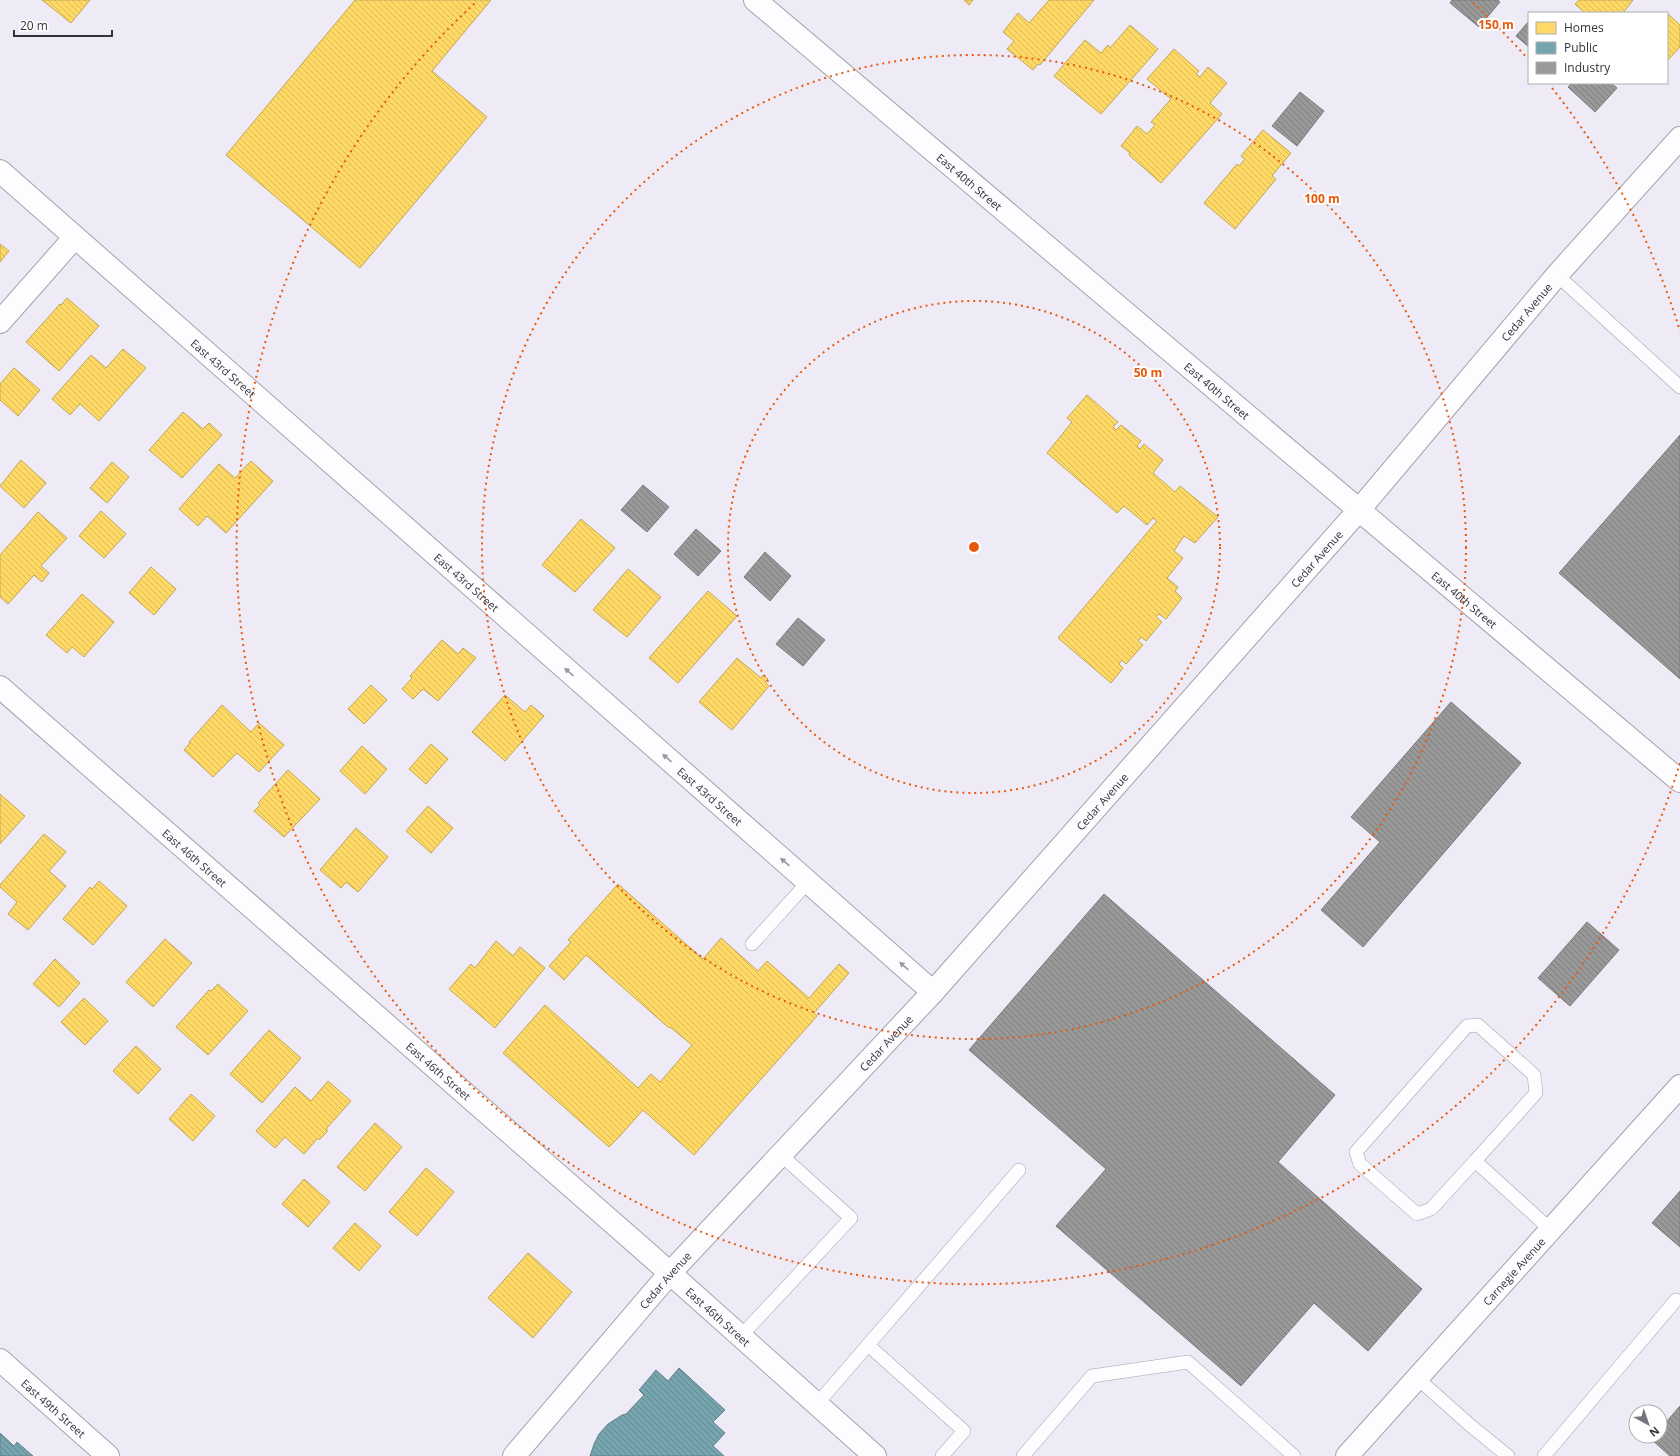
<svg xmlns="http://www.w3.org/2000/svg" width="1680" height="1456" viewBox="0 0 1680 1456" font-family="'Open Sans',sans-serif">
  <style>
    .homes { fill: url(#homes-back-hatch); stroke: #c2a759 }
    .public { fill: url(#public-back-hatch); stroke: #62828c }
    .industry { fill: url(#industry-back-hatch); stroke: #7b7a7c }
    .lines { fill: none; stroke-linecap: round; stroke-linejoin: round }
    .lane-casing { stroke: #a5a2aa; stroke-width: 14 }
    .street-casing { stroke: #a5a2aa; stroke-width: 24 }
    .secondary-casing { stroke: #a5a2aa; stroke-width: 24 }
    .lane { stroke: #fdfcfe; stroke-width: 13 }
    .street { stroke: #fdfcfe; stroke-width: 22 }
    .secondary { stroke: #fdfcfe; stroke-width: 22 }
    .oneway { fill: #99979c }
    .ring { fill: none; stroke: #e8590c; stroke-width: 2; stroke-dasharray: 2 4 }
    .labels { text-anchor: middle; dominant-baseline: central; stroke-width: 4; stroke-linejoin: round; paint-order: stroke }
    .street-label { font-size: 11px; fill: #35323a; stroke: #fff }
    .centre { fill: #e8590c; stroke: #fff; stroke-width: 2 }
    .ring-label { font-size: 12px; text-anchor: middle; font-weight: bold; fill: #e8590c; stroke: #fff; stroke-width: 4; stroke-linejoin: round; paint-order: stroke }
  </style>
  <defs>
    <pattern id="homes-back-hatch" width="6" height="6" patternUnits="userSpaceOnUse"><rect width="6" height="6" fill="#ffd966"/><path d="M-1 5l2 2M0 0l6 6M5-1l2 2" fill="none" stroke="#dbbb59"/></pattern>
    <pattern id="public-back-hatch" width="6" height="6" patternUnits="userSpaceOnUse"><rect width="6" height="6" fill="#76a5af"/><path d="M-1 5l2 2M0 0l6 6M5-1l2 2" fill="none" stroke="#62878f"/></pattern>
    <pattern id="industry-back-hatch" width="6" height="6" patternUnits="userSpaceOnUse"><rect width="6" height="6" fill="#999"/><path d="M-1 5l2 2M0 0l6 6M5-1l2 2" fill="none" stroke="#7e7d7e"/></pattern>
  </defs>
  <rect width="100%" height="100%" fill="#efebf6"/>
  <g class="homes">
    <path d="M 42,0 L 90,0 L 71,23 Z"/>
    <path d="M 355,0 L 491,0 L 432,71 L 487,117 L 360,268 L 226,155 Z"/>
    <path d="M 964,0 L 973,0 L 969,5 Z"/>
    <path d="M 1049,0 L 1094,0 L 1040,65 L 1038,64 L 1033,70 L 1007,49 L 1014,41 L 1003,32 L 1018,13 L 1029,23 Z"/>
    <path d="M 1579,0 L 1633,0 L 1623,13 L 1585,13 L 1575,4 Z"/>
    <path d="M 1667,13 L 1680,25 L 1680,47 L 1667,61 Z"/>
    <path d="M 1130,25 L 1158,49 L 1101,114 L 1054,76 L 1085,40 L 1101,53 L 1108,45 L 1110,48 Z"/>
    <path d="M 1174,49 L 1199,71 L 1196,74 L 1200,77 L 1208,67 L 1227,83 L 1210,103 L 1222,114 L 1161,183 L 1129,155 L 1130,153 L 1121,146 L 1137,126 L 1147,134 L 1155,125 L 1151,122 L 1171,99 L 1147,79 Z"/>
    <path d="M 1263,130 L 1291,153 L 1272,176 L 1276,179 L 1235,229 L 1204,203 L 1237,164 L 1239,166 L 1245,159 L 1241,156 Z"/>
    <path d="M 0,244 L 9,251 L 0,262 Z"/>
    <path d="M 67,298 L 99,326 L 59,371 L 26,342 L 60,304 L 61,305 Z"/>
    <path d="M 123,349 L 146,368 L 99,421 L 80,404 L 70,415 L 52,399 L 91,355 L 106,368 Z"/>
    <path d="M 14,368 L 40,390 L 18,416 L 0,400 L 0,384 Z"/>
    <path d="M 1087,395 L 1118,422 L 1113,427 L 1116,430 L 1121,425 L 1141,441 L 1137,446 L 1140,449 L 1144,444 L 1163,460 L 1153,473 L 1175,492 L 1180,486 L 1218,517 L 1195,543 L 1184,536 L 1174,551 L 1183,558 L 1167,578 L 1178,587 L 1175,591 L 1182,598 L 1166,619 L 1159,614 L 1156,617 L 1162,622 L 1146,641 L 1141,637 L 1138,641 L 1143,645 L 1126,664 L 1122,660 L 1119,664 L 1123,668 L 1111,683 L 1058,638 L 1157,521 L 1153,518 L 1147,525 L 1124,506 L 1117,513 L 1047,453 L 1072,422 L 1067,418 Z"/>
    <path d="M 183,412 L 203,429 L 209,423 L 222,435 L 182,478 L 149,450 Z"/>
    <path d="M 21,460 L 46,483 L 24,508 L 0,486 Z"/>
    <path d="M 251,461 L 273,481 L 226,533 L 207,516 L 198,526 L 179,509 L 219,464 L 235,478 Z"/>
    <path d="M 112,462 L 129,477 L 107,503 L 90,488 Z"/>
    <path d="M 101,511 L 126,534 L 104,558 L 79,536 Z"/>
    <path d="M 38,512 L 67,538 L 41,566 L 49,573 L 42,582 L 34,575 L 8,604 L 0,597 L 0,555 Z"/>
    <path d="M 581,519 L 615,548 L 575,592 L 542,565 Z"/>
    <path d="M 151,567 L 176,589 L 154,615 L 129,593 Z"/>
    <path d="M 628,569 L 661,597 L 627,637 L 593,610 Z"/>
    <path d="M 708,591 L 737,616 L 678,683 L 649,658 Z"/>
    <path d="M 82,594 L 114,622 L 84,657 L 72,647 L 67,653 L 46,635 Z"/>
    <path d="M 442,640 L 458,654 L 463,648 L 476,658 L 438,701 L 423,689 L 413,699 L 402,689 L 412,678 L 410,676 Z"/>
    <path d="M 737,658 L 761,678 L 763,675 L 768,679 L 765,682 L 769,686 L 732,730 L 699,702 Z"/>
    <path d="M 371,685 L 387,700 L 364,724 L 348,709 Z"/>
    <path d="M 505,695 L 525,712 L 531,705 L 544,716 L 505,761 L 472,732 Z"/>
    <path d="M 222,705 L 251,732 L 259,723 L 284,745 L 259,772 L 237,753 L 213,777 L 184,750 L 190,743 L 189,742 Z"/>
    <path d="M 431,744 L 448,759 L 426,784 L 409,769 Z"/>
    <path d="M 362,746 L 387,769 L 365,794 L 340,771 Z"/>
    <path d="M 288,770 L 320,799 L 284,837 L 254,811 L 260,805 L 258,803 Z"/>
    <path d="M 0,794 L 25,816 L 0,844 Z"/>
    <path d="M 428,806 L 453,828 L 431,853 L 406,831 Z"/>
    <path d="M 356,828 L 388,857 L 358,892 L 346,882 L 341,888 L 320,870 Z"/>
    <path d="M 44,834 L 66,852 L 49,871 L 66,886 L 28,930 L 8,914 L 17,902 L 0,887 L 0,885 Z"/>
    <path d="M 99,881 L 127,906 L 93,945 L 63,919 L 90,887 L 92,889 Z"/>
    <path d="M 618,884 L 703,959 L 721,938 L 758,971 L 767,961 L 809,998 L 839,964 L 849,973 L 814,1013 L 817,1016 L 694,1155 L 643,1110 L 619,1137 L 609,1147 L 503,1053 L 545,1005 L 638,1088 L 651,1074 L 660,1082 L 692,1045 L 670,1027 L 669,1028 L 586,955 L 564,980 L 549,966 L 571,942 L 568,940 Z"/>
    <path d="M 165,939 L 192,963 L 153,1007 L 126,982 Z"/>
    <path d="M 496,941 L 513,956 L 520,947 L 545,968 L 495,1028 L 449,989 L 471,964 L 475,968 Z"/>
    <path d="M 55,959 L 80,983 L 59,1007 L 33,984 Z"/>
    <path d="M 218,984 L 248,1011 L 208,1055 L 176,1027 L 209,990 L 211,991 Z"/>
    <path d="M 84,998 L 108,1021 L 85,1045 L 61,1022 Z"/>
    <path d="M 269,1030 L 301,1058 L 262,1103 L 230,1074 Z"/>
    <path d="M 136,1046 L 161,1069 L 138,1094 L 113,1071 Z"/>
    <path d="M 328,1081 L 351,1101 L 327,1128 L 327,1132 L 320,1139 L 317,1139 L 304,1154 L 285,1137 L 275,1148 L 256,1131 L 295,1087 L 311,1101 Z"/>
    <path d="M 191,1094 L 215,1116 L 193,1141 L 169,1119 Z"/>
    <path d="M 375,1123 L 402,1147 L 365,1191 L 337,1167 Z"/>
    <path d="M 426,1168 L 454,1192 L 417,1236 L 389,1212 Z"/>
    <path d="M 304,1179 L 330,1202 L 308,1227 L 282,1204 Z"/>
    <path d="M 355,1223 L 381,1246 L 359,1271 L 333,1248 Z"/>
    <path d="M 528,1253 L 572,1292 L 533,1338 L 488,1298 Z"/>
  </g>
  <g class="public">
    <path d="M 679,1368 L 725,1410 L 713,1422 L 725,1433 L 713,1446 L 724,1456 L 590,1456 L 594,1444 L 599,1434 L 608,1424 L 622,1415 L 626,1414 L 644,1395 L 639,1390 L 656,1370 L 668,1381 Z"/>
    <path d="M 0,1433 L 14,1446 L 17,1442 L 33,1456 L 0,1456 Z"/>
  </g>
  <g class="industry">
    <path d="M 1452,0 L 1498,0 L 1500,2 L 1479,27 L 1450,3 Z"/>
    <path d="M 1529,21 L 1529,47 L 1516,36 Z"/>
    <path d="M 1572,83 L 1611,83 L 1617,88 L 1595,112 L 1568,87 Z"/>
    <path d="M 1300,92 L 1324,111 L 1297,146 L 1272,126 Z"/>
    <path d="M 1680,435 L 1680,679 L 1559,573 Z"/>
    <path d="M 643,485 L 669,507 L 647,532 L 621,510 Z"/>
    <path d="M 696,529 L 721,551 L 698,576 L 674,554 Z"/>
    <path d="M 765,552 L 791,576 L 770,601 L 744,577 Z"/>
    <path d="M 798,618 L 825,640 L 803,666 L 776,644 Z"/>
    <path d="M 1451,702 L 1521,763 L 1363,947 L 1321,910 L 1380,842 L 1351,817 Z"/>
    <path d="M 1104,894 L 1335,1095 L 1278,1162 L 1422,1289 L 1368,1351 L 1314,1303 L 1241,1386 L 1056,1226 L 1106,1169 L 969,1050 Z"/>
    <path d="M 1587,922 L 1619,950 L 1570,1006 L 1538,978 Z"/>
    <path d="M 1680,1191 L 1680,1247 L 1652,1223 Z"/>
    <path d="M 1680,1406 L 1680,1456 L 1670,1456 L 1651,1439 L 1654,1436 L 1660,1436 L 1660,1429 Z"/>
  </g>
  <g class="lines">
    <g class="lane-casing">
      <g id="lane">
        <path d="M 1557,275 L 1680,387"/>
        <path d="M 752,944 L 808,882"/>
        <path d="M 1475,1161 L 1431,1209 L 1417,1214 L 1360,1164 L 1356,1152 L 1467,1026 L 1478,1025 L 1534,1075 L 1536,1093 L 1475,1161 L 1551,1230"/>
        <path d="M 741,1336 L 851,1218 L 781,1155"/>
        <path d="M 868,1345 L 964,1431 L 942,1456"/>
        <path d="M 1417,1378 L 1471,1426 L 1508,1456"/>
        <path d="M 817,1404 L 1019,1170"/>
        <path d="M 1023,1456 L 1092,1376 L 1188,1362 L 1294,1456"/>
        <path d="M 1544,1456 L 1676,1300"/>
      </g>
    </g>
    <g class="street-casing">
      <g id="street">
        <path id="s1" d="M 0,171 L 933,992"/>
        <path d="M 0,322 L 75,237"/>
        <path id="s2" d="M 0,687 L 644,1250 L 875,1456"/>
        <path id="s3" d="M 0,1360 L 108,1456"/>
      </g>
    </g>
    <g class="secondary-casing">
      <g id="secondary">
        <path id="s4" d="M 755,0 L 1680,781"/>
        <path id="s5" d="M 514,1456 L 670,1273 L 933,992 L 1359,510 L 1557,275 L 1680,138"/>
        <path id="s6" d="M 1347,1456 L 1680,1086"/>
      </g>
    </g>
    <use href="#lane" class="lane"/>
    <use href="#street" class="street"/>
    <use href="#secondary" class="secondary"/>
  </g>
  <defs><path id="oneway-solid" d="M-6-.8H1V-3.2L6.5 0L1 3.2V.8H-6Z"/></defs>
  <g class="oneway">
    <use href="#oneway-solid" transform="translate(569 672) rotate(-139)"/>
    <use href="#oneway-solid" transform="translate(667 758) rotate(-139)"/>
    <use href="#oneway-solid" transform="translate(785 862) rotate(-139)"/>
    <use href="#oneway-solid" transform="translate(904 966) rotate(-138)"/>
  </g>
  <g class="ring">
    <circle cx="974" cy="547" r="246"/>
    <circle cx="974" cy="547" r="492"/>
    <path d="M1680 763A738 738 0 1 1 475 3M1473 3A738 738 0 0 1 1527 58M1552 88A738 738 0 0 1 1680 331"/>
  </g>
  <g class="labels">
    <g class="street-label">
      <text stroke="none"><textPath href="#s4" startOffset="281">East 40th Street</textPath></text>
      <text stroke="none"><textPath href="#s5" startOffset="1528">Cedar Avenue</textPath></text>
      <text stroke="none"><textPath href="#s1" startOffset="298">East 43rd Street</textPath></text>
      <text stroke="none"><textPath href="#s4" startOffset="605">East 40th Street</textPath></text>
      <text stroke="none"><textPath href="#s5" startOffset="1204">Cedar Avenue</textPath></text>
      <text stroke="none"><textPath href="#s1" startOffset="622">East 43rd Street</textPath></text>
      <text stroke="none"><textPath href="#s4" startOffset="929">East 40th Street</textPath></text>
      <text stroke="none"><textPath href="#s1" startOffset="946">East 43rd Street</textPath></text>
      <text stroke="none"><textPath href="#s5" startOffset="880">Cedar Avenue</textPath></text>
      <text stroke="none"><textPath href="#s2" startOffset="259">East 46th Street</textPath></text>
      <text stroke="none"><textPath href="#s5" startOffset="556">Cedar Avenue</textPath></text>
      <text stroke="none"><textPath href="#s2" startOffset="583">East 46th Street</textPath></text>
      <text stroke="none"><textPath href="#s6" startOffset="249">Carnegie Avenue</textPath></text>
      <text stroke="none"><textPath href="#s5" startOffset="232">Cedar Avenue</textPath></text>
      <text stroke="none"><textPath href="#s2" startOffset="955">East 46th Street</textPath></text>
      <text stroke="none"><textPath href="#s3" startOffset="72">East 49th Street</textPath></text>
    </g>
  </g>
  <circle cx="974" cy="547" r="6" class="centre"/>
  <g class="ring-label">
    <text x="1496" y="29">150 m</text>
    <text x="1322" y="203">100 m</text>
    <text x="1148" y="377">50 m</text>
  </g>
  <rect x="1528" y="12" width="140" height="72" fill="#ffffff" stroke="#aeadb0"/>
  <rect x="1536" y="22" width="20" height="12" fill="#ffd966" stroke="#aeadb0"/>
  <text x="1564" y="32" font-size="12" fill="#35323a">Homes</text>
  <rect x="1536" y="42" width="20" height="12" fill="#76a5af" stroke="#aeadb0"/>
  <text x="1564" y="52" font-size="12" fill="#35323a">Public</text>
  <rect x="1536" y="62" width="20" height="12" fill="#999999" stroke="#aeadb0"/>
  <text x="1564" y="72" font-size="12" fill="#35323a">Industry</text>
  <g transform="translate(1648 1424) rotate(140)"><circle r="19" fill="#ffffff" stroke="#aeadb0"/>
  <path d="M0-3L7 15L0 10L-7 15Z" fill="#76737c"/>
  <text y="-6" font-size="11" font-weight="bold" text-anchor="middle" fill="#35323a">N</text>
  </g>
  <path d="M14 30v6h98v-6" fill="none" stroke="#35323a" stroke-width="2"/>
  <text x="20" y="30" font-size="12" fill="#35323a" stroke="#ffffff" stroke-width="3" paint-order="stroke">20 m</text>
</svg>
